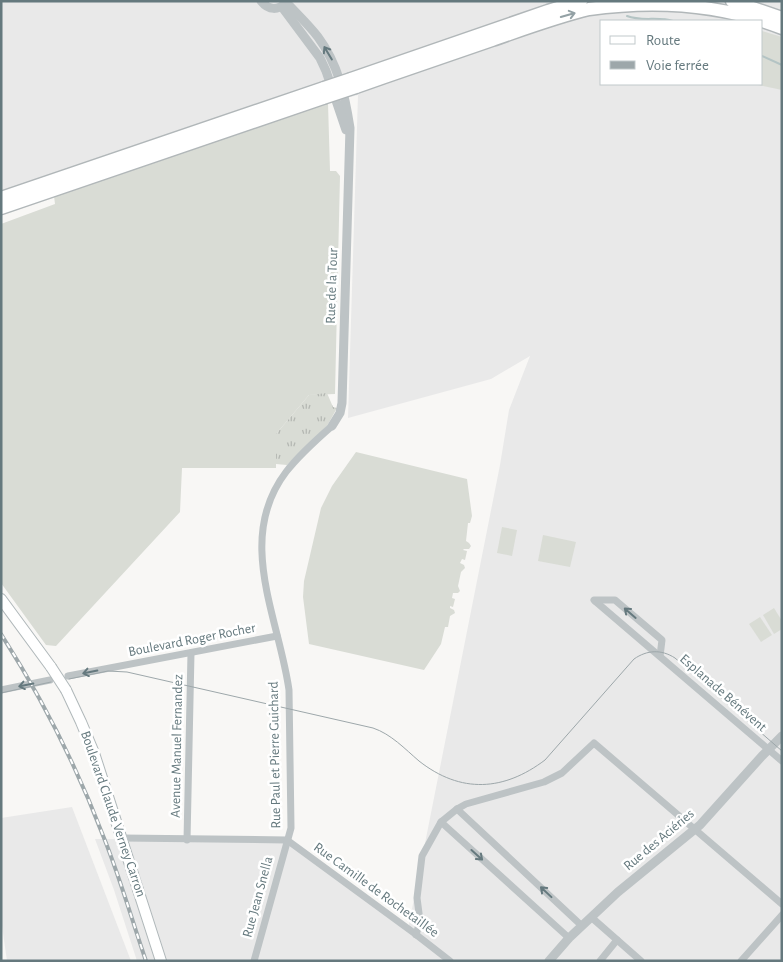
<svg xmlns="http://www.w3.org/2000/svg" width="783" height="962" viewBox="0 0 783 962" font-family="'Alegreya Sans',sans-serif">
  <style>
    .built { fill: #e9e9e9; fill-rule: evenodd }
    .grass { fill: #d9dcd5 }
    .park { fill: url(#park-tufts) }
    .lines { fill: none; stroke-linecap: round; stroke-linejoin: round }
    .stream { stroke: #b4c4c4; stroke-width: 2 }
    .secondary-casing { stroke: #b0b8ba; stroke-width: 12 }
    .motorway-casing { stroke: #b1b7b9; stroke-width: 15 }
    .minor { stroke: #bdc3c5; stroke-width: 7 }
    .tertiary { stroke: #bdc3c5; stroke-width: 9 }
    .secondary { stroke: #fff; stroke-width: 10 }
    .motorway { stroke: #fff; stroke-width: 12 }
    .tram { stroke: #9da7aa; stroke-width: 1 }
    .rail-casing { stroke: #9da7aa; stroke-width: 4 }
    .rail { stroke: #fff; stroke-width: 2; stroke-dasharray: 5.5; stroke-linecap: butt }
    .secondary-bridge-casing { stroke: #b0b8ba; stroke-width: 12; stroke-linecap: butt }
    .motorway-bridge-casing { stroke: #b1b7b9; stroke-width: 15; stroke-linecap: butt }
    .secondary-bridge { stroke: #fff; stroke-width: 10 }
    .motorway-bridge { stroke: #fff; stroke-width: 12 }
    .oneway { stroke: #93a1a5 }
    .oneway2 { stroke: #65797e }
    .labels { text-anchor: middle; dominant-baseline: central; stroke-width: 5; stroke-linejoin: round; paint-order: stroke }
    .street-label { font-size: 14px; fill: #65797e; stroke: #fff }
  </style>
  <defs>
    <pattern id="park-tufts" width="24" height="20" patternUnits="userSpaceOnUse" patternTransform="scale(1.25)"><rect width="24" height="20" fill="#d9dcd5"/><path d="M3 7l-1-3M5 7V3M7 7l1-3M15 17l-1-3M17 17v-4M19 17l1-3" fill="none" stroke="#b4b7b2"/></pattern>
  </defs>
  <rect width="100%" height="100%" fill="#f8f7f5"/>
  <g class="built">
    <path d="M 1,1 L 782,1 L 782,961 L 137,961 L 114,890 L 95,839 L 288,840 L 408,929 L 500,465 L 509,410 L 530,356 L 491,379 L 348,418 L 358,95 L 1,191 ZM 602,21 L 762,21 L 762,84 L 602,84 Z"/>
    <path d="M 72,807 L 131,961 L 7,961 L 1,919 L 1,818 Z"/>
  </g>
  <g class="grass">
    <path d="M 762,31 L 782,37 L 782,90 L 753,84 L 762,84 Z"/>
    <path d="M 328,103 L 330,171 L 336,171 L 340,176 L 335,394 L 309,395 L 276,434 L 276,468 L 182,468 L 180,512 L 56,646 L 46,645 L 1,583 L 1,224 L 55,204 L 54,196 Z"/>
    <path d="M 356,452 L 467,479 L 472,516 L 470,523 L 468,523 L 466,541 L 469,543 L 471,546 L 469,549 L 464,549 L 463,550 L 467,551 L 465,560 L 462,559 L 460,563 L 464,565 L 465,568 L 461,572 L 458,586 L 460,591 L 458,593 L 453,593 L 452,598 L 455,599 L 453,607 L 450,606 L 450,608 L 454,610 L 455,613 L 450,616 L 448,627 L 445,627 L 441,644 L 424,670 L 309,644 L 303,597 L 304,581 L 321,508 L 332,486 Z"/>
    <path d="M 502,527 L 517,530 L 512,556 L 497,553 Z"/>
    <path d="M 543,535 L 576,542 L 570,567 L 538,561 Z"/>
    <path d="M 774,608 L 782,621 L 782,629 L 774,634 L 763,615 Z"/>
    <path d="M 760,617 L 772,635 L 761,642 L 749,624 Z"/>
  </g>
  <path class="park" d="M 327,393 L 333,407 L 337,408 L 327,426 L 287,465 L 276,464 L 276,434 L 309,395 Z"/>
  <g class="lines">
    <g class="stream">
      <path d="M 627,16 C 642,22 658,16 673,21"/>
      <path d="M 762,56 L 782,65"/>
    </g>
    <g class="secondary-casing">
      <g id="secondary">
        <path d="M 1,599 L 51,667"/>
        <path d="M 66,690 L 81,722 L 94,753 L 161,961"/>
      </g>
    </g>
    <g class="motorway-casing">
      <g id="motorway">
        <path d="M 732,1 L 782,18"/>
        <path d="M 351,79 L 548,11 L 581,1"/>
        <path d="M 356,87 C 401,71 446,56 492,40 C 524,29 556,17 589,9 C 653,0 721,4 782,28"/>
        <path d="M 1,198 L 324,88"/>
        <path d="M 1,208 L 323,98"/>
      </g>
    </g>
    <g class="minor">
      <path d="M 595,601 L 782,761"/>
      <path d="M 595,601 L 594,600 L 615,600 L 662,640 L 660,656"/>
      <path d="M 68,676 L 277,636"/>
      <path d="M 1,690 L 50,680"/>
      <path d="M 457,809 L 582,926"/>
      <path d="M 441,822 L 569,938"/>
      <path d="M 122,838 L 287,840"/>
      <path d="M 187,840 L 191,653"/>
      <path d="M 287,840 L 414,933 L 450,961"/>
      <path d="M 591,917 L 641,961"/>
      <path d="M 416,935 L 420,921 L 417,898 L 422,856 L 441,822 L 457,809 L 466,804 L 544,782 L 562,773 L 594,743 L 782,904"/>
      <path d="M 254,961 L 291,828 L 289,690 C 279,618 235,539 286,472 C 299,455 316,440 332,426"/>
      <path d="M 600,961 L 617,940"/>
      <path d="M 741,961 L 782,915"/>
    </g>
    <g class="tertiary">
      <path d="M 261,1 C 269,11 278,10 286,3"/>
      <path d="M 287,3 C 297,14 309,25 318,37 C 338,64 345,95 350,128 L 342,403 L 340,413 L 332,426"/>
      <path d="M 282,7 L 320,58 L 326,71 L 346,130"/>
      <path d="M 549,961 L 569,938 L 618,892 L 700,825 L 762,756 L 782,736"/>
    </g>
    <use href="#secondary" class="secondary"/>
    <use href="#motorway" class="motorway"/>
    <g class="tram">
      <path d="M 69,679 L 108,671 L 127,672 L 373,728 C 391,734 405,749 419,761 C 461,794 504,791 545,760 L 634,659 C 647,650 661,649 675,658 L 782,751"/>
      <path d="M 1,693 L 51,682"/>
    </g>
    <g class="rail-casing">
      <path id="rail" d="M 1,634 C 42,698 77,767 104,838 C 120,878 132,920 146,961"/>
    </g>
    <use href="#rail" class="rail"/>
    <g class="secondary-bridge-casing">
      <path id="secondary-bridge" d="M 51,667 L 66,690"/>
    </g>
    <g class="motorway-bridge-casing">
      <g id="motorway-bridge">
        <path d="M 324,88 L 351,79"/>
        <path d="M 323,98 L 356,87"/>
      </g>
    </g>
    <use href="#secondary-bridge" class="secondary-bridge"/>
    <use href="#motorway-bridge" class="motorway-bridge"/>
  </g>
  <defs><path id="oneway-shaft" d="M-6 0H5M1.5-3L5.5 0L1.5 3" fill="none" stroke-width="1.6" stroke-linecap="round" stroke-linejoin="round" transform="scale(1.25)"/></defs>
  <use class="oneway" href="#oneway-shaft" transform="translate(568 15) rotate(-16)"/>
  <g class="oneway2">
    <use href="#oneway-shaft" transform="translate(328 53) rotate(-121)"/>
    <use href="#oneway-shaft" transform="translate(630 613) rotate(-139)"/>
    <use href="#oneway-shaft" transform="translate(90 672) rotate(169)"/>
    <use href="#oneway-shaft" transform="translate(26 685) rotate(169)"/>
    <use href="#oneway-shaft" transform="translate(477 855) rotate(42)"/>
    <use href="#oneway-shaft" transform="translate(546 892) rotate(-137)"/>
  </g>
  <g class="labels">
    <g class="street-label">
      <text transform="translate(332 286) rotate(-88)">Rue de la Tour</text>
      <text transform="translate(192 640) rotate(-11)">Boulevard Roger Rocher</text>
      <text transform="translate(723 693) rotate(41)">Esplanade Bénévent</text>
      <text transform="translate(177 746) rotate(-89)">Avenue Manuel Fernandez</text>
      <text transform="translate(275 755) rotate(-91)">Rue Paul et Pierre Guichard</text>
      <text transform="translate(113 814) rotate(71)">Boulevard Claude Verney Carron</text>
      <text transform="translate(659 840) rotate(-40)">Rue des Aciéries</text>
      <text transform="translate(376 890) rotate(36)">Rue Camille de Rochetaillée</text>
      <text transform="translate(258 897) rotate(-75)">Rue Jean Snella</text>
    </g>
  </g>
  <rect width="783" height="962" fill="none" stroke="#65797e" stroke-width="5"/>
  <rect x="600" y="20" width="162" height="65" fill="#ffffff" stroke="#c1c9cb"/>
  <rect x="610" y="36" width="25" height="8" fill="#ffffff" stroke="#c1c9cb"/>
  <text x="646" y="45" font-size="15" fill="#65797e">Route</text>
  <rect x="610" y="61" width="25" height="8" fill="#9da7aa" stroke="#c1c9cb"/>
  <text x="646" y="70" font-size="15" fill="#65797e">Voie ferrée</text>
</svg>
